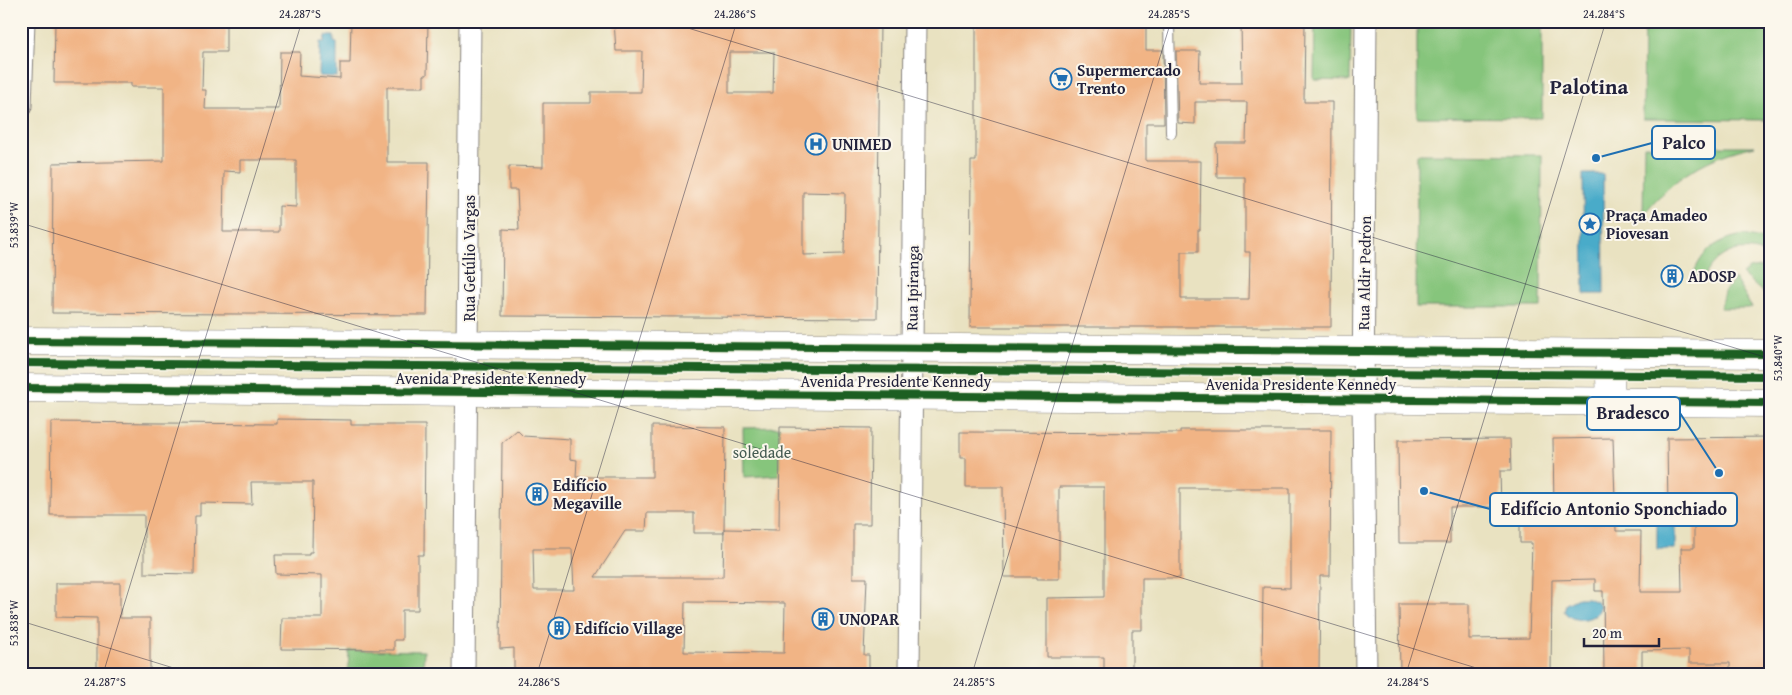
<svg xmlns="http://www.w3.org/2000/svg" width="1792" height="695" viewBox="0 0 1792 695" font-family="'Gentium Book Plus',serif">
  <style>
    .green { fill: #86c57c; stroke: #54745c }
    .water { fill: #4aabc9; stroke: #366682 }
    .building { fill: #f1b485; fill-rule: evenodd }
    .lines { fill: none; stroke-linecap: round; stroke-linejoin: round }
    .lane-casing { stroke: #86827e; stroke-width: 12 }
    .street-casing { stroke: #86827e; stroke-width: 23 }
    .primary-casing { stroke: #86827e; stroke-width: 29 }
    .lane { stroke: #fff; stroke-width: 10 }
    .street { stroke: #fff; stroke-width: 21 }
    .primary { stroke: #fff; stroke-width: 28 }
    .cycleway-casing { stroke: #fbf7ec; stroke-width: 11 }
    .cycleway { stroke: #1b5e20; stroke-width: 8 }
    .ticks { fill: none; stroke: #22223b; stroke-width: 1; stroke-opacity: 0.45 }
    .labels { text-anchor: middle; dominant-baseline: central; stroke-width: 4; stroke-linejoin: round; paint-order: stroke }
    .poi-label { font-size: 16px; font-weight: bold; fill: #22223b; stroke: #fbf7ec; text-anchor: start }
    .street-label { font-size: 16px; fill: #22223b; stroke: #fbf7ec }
    .park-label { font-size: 16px; fill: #455b52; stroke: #fbf7ec }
    .district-label { font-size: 21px; font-weight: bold; fill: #22223b; stroke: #fbf7ec }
    .leader { fill: none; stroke: #1f6fb2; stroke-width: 2 }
    .callout-dot { fill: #1f6fb2; stroke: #fbf7ec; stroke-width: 2 }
    .callout { fill: #fbf7ec; stroke: #1f6fb2; stroke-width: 2 }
    .callout-label { font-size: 18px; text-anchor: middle; font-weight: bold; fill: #22223b }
    .neatline { fill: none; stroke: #22223b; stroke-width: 2 }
    .ticks-label { font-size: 12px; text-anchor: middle; fill: #22223b }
  </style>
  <rect width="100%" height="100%" fill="#fbf7ec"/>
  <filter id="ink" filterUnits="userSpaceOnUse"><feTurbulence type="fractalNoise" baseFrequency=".02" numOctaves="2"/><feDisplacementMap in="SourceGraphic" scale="10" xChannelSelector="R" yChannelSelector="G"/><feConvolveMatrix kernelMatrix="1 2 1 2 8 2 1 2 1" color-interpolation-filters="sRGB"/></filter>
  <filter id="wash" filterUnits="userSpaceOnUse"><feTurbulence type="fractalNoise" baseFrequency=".0096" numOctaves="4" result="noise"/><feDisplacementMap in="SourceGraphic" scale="20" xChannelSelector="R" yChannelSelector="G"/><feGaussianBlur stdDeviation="1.12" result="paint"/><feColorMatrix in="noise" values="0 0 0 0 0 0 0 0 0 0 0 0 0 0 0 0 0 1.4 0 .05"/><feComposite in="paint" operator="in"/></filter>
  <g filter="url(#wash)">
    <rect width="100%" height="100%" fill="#e9e2c1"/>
    <g class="green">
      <path d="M 1315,21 L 1351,21 L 1350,81 L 1314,80 Z"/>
      <path d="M 1417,21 L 1542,21 L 1542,118 L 1417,117 Z"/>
      <path d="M 1644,21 L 1771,21 L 1771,120 L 1643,119 Z"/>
      <path d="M 1644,146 L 1755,146 C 1708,156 1673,177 1643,215 Z"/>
      <path d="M 1417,154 L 1542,155 L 1541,307 L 1416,307 Z"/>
      <path d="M 1744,235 L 1768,241 L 1769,255 C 1742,243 1717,251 1704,278 L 1693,276 C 1701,251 1718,239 1744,235 Z"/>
      <path d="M 1764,266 L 1770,267 L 1769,298 L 1742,274 L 1749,269 Z"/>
      <path d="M 1735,279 L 1752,308 L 1720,308 L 1724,292 Z"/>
      <path d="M 780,427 L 780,475 L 744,477 L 743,428 Z"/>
      <path d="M 349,650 L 424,651 L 423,674 L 348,674 Z"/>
    </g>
    <g class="water">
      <path d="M 325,36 L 334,36 L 334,42 L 337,43 L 337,77 L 319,76 L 320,42 L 324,42 Z"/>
      <path d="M 1583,174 L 1603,174 L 1604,294 L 1584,294 Z"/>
      <path d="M 1675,520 L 1675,549 L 1657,549 L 1657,520 Z"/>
      <path d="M 1578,598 L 1588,598 L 1598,603 L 1600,607 L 1598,613 C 1588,621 1572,623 1564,611 L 1566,604 Z"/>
    </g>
    <g id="blocks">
      <g class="building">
        <path d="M 55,21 L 226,21 L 226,52 L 203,52 L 202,90 L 206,90 L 205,109 L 279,109 L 280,52 L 300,52 L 299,76 L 340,79 L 340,63 L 350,63 L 351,21 L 428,21 L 427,75 L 424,75 L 424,87 L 387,87 L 387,162 L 429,162 L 427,315 L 52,313 L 53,163 L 164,161 L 164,87 L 131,87 L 131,83 L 54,83 ZM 240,160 L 296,160 L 296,207 L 279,206 L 279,232 L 223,232 L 224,171 L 240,172 Z"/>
        <path d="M 614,21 L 880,21 L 877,318 L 502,316 L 503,229 L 519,230 L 517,190 L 509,190 L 509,166 L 543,167 L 543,103 L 591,103 L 591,92 L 641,92 L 642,51 L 616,51 ZM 729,52 L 774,52 L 773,93 L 729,93 ZM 803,192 L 845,193 L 844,254 L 803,255 Z"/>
        <path d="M 976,21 L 1146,21 L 1146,50 L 1163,50 L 1164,123 L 1146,123 L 1146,161 L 1201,161 L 1200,230 L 1198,230 L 1198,252 L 1181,252 L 1181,299 L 1249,299 L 1250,252 L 1245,252 L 1245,177 L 1217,177 L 1216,143 L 1246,143 L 1247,102 L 1195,102 L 1195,124 L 1178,123 L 1176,51 L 1200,51 L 1199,83 L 1242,83 L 1241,21 L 1305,21 L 1304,102 L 1332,102 L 1331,327 L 970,327 L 971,161 L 976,161 Z"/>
        <path d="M 277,419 L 351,420 L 351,425 L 425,425 L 424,555 L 418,555 L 418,610 L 402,610 L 402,640 L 394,640 L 394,650 L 281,649 L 282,618 L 322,618 L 322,575 L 276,574 L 275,555 L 309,555 L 309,552 L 312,552 L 313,482 L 251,482 L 252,504 L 200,503 L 200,516 L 195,516 L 194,574 L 144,573 L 144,515 L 50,515 L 51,422 L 277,424 Z"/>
        <path d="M 652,426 L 725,427 L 724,533 L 694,533 L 694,513 L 647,513 L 646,531 L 625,531 L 595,577 L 723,577 L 724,529 L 779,530 L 780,427 L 871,428 L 870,524 L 853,524 L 853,578 L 867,578 L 864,655 L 869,655 L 869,674 L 514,674 L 514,648 L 500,649 L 502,443 L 517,430 L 523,436 L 570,439 L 570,459 L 577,460 L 576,477 L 652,477 ZM 533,549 L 572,549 L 574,590 L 534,590 ZM 685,602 L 785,603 L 784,653 L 684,652 Z"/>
        <path d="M 1180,430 L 1331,430 L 1330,576 L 1320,576 L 1319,674 L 1262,674 L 1263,587 L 1290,588 L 1290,488 L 1180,488 L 1180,578 L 1142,578 L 1142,630 L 1132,630 L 1132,674 L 1104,674 L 1104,657 L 1047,657 L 1047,598 L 1104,597 L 1104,487 L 1059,487 L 1059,579 L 1037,579 L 1037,577 L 1004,577 L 1003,487 L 966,487 L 966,458 L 960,458 L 960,432 L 1180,433 Z"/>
        <path d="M 1771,437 L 1771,674 L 1730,674 L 1730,663 L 1689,663 L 1689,650 L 1642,651 L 1642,674 L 1604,674 L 1603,591 L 1595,591 L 1595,579 L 1552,580 L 1551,674 L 1400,674 L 1399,604 L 1469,604 L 1469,639 L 1529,638 L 1532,543 L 1520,543 L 1520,509 L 1554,509 L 1553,439 L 1613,438 L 1616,531 L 1641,531 L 1640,592 L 1682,592 L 1681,548 L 1694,548 L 1694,509 L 1668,510 L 1667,438 Z"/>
        <path d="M 1510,439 L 1511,471 L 1500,471 L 1501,507 L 1450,507 L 1450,543 L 1399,543 L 1398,440 Z"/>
        <path d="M 56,583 L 120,583 L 120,618 L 150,618 L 150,674 L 97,674 L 97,618 L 56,617 Z"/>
      </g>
    </g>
  </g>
  <g filter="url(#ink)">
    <use href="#blocks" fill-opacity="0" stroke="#86827e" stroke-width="1"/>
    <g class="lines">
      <g class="lane-casing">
        <path id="lane" d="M 1169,21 L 1171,133"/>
      </g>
      <g class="street-casing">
        <g id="street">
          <path d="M 21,106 L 24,21"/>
          <path d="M 464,674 L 470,21"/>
          <path d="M 909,674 L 915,21"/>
          <path d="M 1366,674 L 1363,399 L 1366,21"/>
        </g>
      </g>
      <g class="primary-casing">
        <g id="primary">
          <path d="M 21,341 L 1771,354"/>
          <path d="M 1609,353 L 1611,401"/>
          <path d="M 21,388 L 1771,403"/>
        </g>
      </g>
      <use href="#lane" class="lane"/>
      <use href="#street" class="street"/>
      <use href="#primary" class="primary"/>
      <g class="cycleway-casing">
        <g id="cycleway">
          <path d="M 21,341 L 1771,354"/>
          <path d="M 21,363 L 1771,376"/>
          <path d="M 21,388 L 1771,403"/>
        </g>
      </g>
      <use href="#cycleway" class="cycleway"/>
    </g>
  </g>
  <path class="ticks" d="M 665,21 L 1771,359M 21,223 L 1496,674M 21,621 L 193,674M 103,674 L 302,21M 537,674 L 737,21M 972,674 L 1171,21M 1406,674 L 1606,21"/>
  <defs>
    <g id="supermarket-ring" transform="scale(1.125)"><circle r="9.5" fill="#fbf7ec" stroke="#1f6fb2" stroke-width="1.5"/><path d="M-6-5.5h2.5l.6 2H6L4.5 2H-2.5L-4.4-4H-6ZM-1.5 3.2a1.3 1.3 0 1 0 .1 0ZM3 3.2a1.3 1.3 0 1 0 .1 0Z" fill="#1f6fb2"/></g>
    <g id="hospital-ring" transform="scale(1.125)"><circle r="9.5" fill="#fbf7ec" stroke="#1f6fb2" stroke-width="1.5"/><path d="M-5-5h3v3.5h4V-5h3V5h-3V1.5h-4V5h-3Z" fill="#1f6fb2"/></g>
    <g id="sight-ring" transform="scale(1.125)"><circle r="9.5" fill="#fbf7ec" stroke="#1f6fb2" stroke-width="1.5"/><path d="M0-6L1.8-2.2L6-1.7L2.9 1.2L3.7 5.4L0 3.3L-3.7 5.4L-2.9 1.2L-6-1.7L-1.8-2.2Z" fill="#1f6fb2"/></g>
    <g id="building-ring" transform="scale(1.125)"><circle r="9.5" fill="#fbf7ec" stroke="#1f6fb2" stroke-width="1.5"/><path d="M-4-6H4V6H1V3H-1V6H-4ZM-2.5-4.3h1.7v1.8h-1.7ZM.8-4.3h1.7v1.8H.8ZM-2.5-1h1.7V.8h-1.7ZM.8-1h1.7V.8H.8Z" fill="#1f6fb2"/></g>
  </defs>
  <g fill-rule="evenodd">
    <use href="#supermarket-ring" x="1061" y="79"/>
    <use href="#hospital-ring" x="816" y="144"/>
    <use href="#sight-ring" x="1590" y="224"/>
    <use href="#building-ring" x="1672" y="276"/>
    <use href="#building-ring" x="537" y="494"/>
    <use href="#building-ring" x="823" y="619"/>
    <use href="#building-ring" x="559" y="628"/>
  </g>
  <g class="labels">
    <g class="poi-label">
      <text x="1077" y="70">Supermercado<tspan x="1077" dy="18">Trento</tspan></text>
      <text x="832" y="144">UNIMED</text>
      <text x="1606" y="215">Praça Amadeo<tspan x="1606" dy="18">Piovesan</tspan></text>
      <text x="1688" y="276">ADOSP</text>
      <text x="553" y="485">Edifício<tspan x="553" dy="18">Megaville</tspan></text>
      <text x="839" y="619">UNOPAR</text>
      <text x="575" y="628">Edifício Village</text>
    </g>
    <g class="street-label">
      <text transform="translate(469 258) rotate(-90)">Rua Getúlio Vargas</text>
      <text transform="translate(1364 273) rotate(-89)">Rua Aldir Pedron</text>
      <text transform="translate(912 288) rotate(-89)">Rua Ipiranga</text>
      <text x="491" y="378">Avenida Presidente Kennedy</text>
      <text x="896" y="381">Avenida Presidente Kennedy</text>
      <text x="1301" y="384">Avenida Presidente Kennedy</text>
    </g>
    <g class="park-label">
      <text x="762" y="452">soledade</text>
    </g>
    <g class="district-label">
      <text x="1589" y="86">Palotina</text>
    </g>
  </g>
  <path class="leader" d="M1596 158L1652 143M1719 473L1680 413M1424 491L1490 509"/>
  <g class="callout-dot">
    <circle cx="1596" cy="158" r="5"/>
    <circle cx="1719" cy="473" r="5"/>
    <circle cx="1424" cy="491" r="5"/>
  </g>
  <g class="callout">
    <rect x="1652" y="126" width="63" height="33" rx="5"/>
    <rect x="1587" y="397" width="93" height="33" rx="5"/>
    <rect x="1490" y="493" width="247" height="33" rx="5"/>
  </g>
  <g class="callout-label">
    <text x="1684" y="149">Palco</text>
    <text x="1633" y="419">Bradesco</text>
    <text x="1614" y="515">Edifício Antonio Sponchiado</text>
  </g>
  <rect width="1792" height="695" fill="none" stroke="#fbf7ec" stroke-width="55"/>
  <path d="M1584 638v8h75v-8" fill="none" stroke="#22223b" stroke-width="2.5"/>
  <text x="1592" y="638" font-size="15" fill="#22223b" stroke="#fbf7ec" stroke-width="4" paint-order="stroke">20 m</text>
  <rect x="28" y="28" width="1736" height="640" class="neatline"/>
  <g class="ticks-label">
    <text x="300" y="18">24.287°S</text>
    <text x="735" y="18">24.286°S</text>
    <text x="1169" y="18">24.285°S</text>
    <text x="1604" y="18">24.284°S</text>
    <text transform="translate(14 225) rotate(-90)" y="4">53.839°W</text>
    <text transform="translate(1778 358) rotate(-90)" y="4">53.840°W</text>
    <text transform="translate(14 623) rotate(-90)" y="4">53.838°W</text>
    <text x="105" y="686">24.287°S</text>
    <text x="539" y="686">24.286°S</text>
    <text x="974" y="686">24.285°S</text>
    <text x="1408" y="686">24.284°S</text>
  </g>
</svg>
